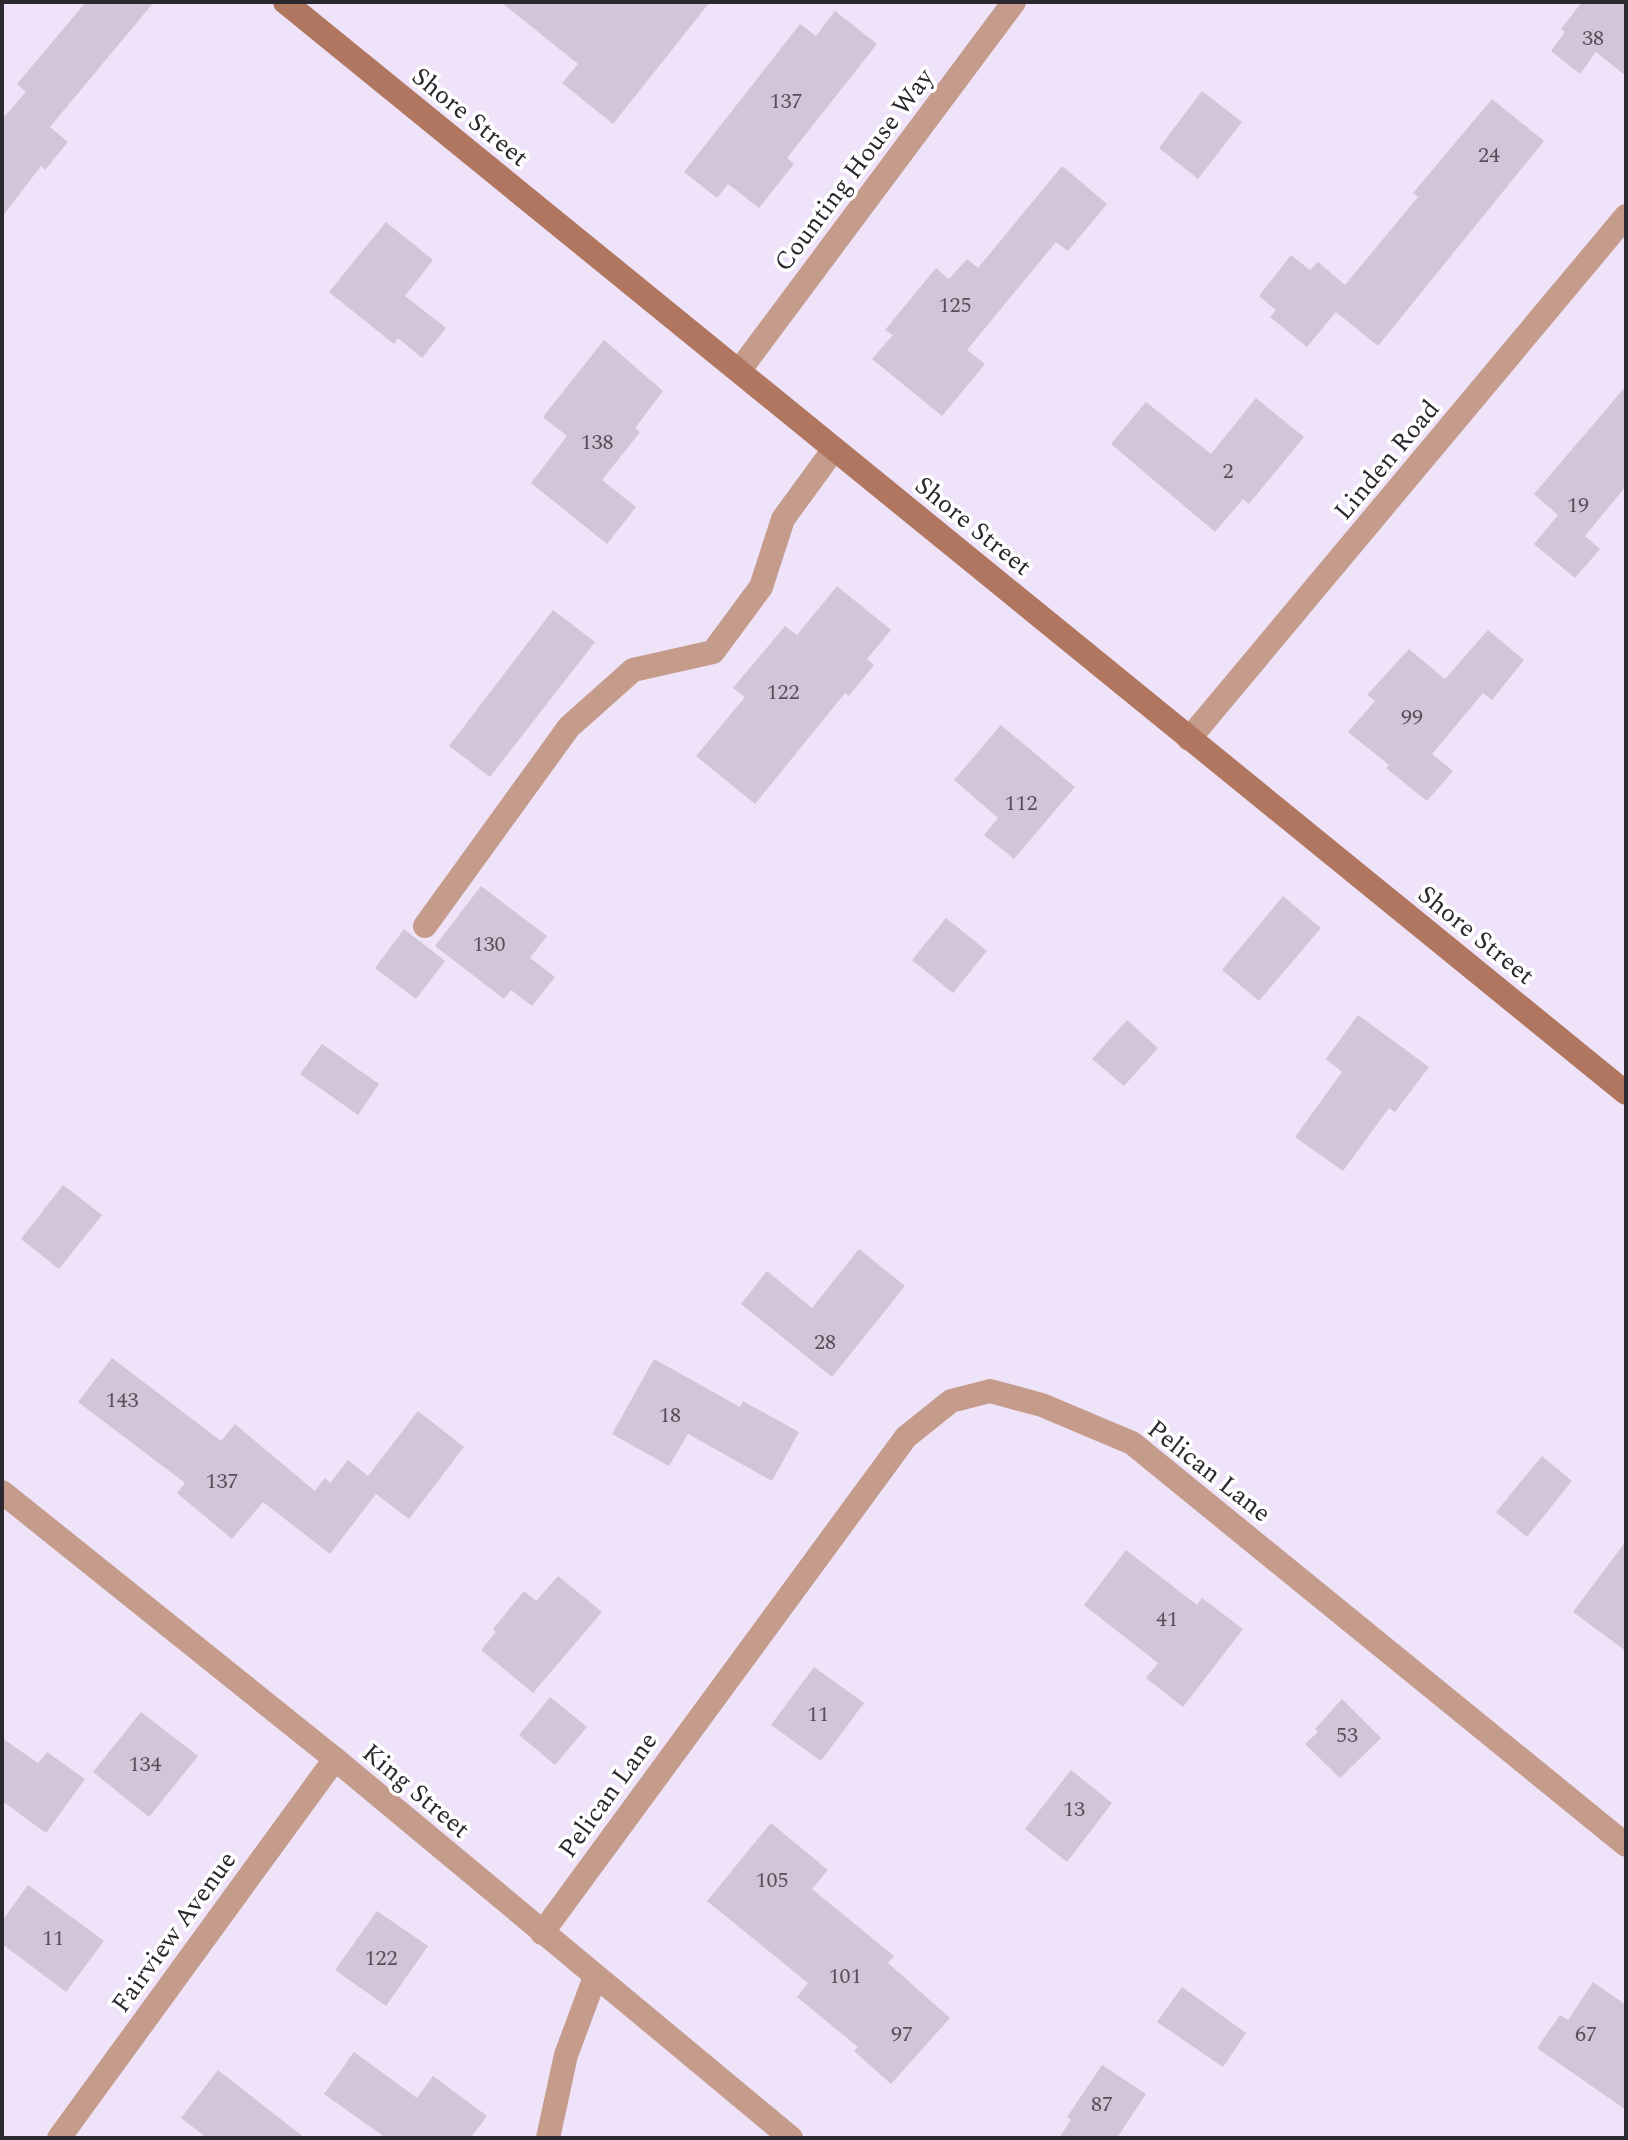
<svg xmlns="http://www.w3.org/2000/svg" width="1628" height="2140" viewBox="0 0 1628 2140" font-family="Spectral,serif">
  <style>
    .building { fill: #d2c5d8 }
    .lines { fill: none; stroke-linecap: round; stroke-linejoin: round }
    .lane { stroke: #c59c8c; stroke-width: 24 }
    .street { stroke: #c59c8c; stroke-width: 24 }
    .secondary { stroke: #b1765f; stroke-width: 24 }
    .labels { text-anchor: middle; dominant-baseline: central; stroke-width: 7; stroke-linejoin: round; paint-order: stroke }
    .number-label { font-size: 22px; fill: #564f59 }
    .street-label { font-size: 26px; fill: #2c282f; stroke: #fff }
  </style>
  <rect width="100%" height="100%" fill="#eee3f8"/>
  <g class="building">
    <path d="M 86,2 L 154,2 L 50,127 L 68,142 L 45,170 L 41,166 L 2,217 L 2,119 L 26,92 L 17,84 Z"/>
    <path d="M 501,2 L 710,2 L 613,124 L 562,83 L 578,64 Z"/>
    <path d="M 1582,2 L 1626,2 L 1626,76 L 1596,52 L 1580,74 L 1551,51 L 1565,32 L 1561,29 Z"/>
    <path d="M 835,11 L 877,44 L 787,158 L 794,164 L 759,208 L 728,184 L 717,198 L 684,172 L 800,24 L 816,36 Z"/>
    <path d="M 1202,91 L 1242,122 L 1198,179 L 1159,148 Z"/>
    <path d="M 1492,99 L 1544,141 L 1378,346 L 1336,312 L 1307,347 L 1270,317 L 1276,310 L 1259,296 L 1291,255 L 1310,270 L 1318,262 L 1345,285 L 1418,197 L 1413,193 Z"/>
    <path d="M 1062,166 L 1107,204 L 1068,251 L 1056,242 L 967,350 L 985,364 L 942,416 L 872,359 L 893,335 L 885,330 L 936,268 L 949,279 L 967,259 L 978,268 Z"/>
    <path d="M 386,222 L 433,260 L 405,296 L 446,328 L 422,358 L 398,338 L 394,344 L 329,292 Z"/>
    <path d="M 604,340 L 663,391 L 635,428 L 640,432 L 602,480 L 636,507 L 607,544 L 531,483 L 567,436 L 543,417 Z"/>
    <path d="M 1626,386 L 1626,486 L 1585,536 L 1600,549 L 1575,578 L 1534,544 L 1558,515 L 1534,494 Z"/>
    <path d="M 1256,398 L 1304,437 L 1249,504 L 1243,499 L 1215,532 L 1111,444 L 1146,402 L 1211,454 Z"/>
    <path d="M 837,586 L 891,630 L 867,659 L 874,665 L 849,696 L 845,693 L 755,804 L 696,756 L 745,697 L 733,688 L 785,626 L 797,635 Z"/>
    <path d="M 553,610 L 595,642 L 490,777 L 449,746 Z"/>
    <path d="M 1488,630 L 1524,660 L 1492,700 L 1483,693 L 1432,754 L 1453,771 L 1427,801 L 1386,768 L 1389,765 L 1348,732 L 1375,701 L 1367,695 L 1409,649 L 1445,679 Z"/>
    <path d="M 1001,725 L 1075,787 L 1014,859 L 984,835 L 998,818 L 954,780 Z"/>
    <path d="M 481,886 L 547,936 L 530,958 L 555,977 L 532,1006 L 511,990 L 504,999 L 435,946 Z"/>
    <path d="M 1283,896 L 1321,928 L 1259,1001 L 1222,970 Z"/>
    <path d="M 946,918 L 987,951 L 953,993 L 912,960 Z"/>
    <path d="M 404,929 L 445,961 L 416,999 L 375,968 Z"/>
    <path d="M 1358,1015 L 1429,1067 L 1395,1112 L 1389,1108 L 1343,1171 L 1295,1137 L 1342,1072 L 1326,1059 Z"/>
    <path d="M 1127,1020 L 1158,1048 L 1124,1086 L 1092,1059 Z"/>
    <path d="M 322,1044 L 379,1084 L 358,1115 L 300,1074 Z"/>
    <path d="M 63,1185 L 102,1215 L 59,1269 L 21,1239 Z"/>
    <path d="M 859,1249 L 905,1286 L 832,1377 L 741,1304 L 767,1271 L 812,1308 Z"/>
    <path d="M 112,1358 L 221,1441 L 235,1424 L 315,1491 L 325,1478 L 330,1483 L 348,1460 L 368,1476 L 418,1411 L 464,1447 L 409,1519 L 376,1494 L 330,1554 L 263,1502 L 232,1539 L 177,1493 L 185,1483 L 78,1402 Z"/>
    <path d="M 654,1359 L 740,1407 L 743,1401 L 799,1432 L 772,1481 L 688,1434 L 669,1466 L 612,1434 Z"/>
    <path d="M 1542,1456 L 1572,1481 L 1527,1537 L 1496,1512 Z"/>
    <path d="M 1626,1541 L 1626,1651 L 1573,1612 Z"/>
    <path d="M 1126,1550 L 1197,1605 L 1202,1598 L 1243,1629 L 1183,1707 L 1146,1678 L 1158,1663 L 1084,1605 Z"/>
    <path d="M 558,1576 L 602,1612 L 533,1693 L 481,1650 L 496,1632 L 493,1629 L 524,1591 L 536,1601 Z"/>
    <path d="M 814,1667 L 864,1703 L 821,1761 L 771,1725 Z"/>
    <path d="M 550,1697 L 587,1727 L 555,1765 L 519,1735 Z"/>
    <path d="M 1342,1699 L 1381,1738 L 1340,1778 L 1305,1744 L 1318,1732 L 1315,1729 Z"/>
    <path d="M 141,1712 L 198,1756 L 149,1817 L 93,1772 Z"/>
    <path d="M 2,1738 L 38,1763 L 47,1752 L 85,1779 L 46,1833 L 2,1801 Z"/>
    <path d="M 1071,1770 L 1112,1803 L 1067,1862 L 1025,1829 Z"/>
    <path d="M 771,1823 L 828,1870 L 812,1889 L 894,1956 L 888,1963 L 950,2018 L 891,2084 L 854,2051 L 858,2047 L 797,1997 L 808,1983 L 707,1901 Z"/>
    <path d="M 28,1885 L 104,1941 L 66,1992 L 2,1944 L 2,1921 Z"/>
    <path d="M 377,1911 L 428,1946 L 386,2006 L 335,1970 Z"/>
    <path d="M 1593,1982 L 1626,2005 L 1626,2110 L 1537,2048 L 1560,2015 L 1568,2020 Z"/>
    <path d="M 1182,1987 L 1246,2033 L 1223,2067 L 1157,2022 Z"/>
    <path d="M 354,2052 L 417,2098 L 433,2076 L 487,2116 L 472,2136 L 474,2138 L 386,2138 L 324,2094 Z"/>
    <path d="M 1102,2065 L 1146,2094 L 1117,2138 L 1059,2138 L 1071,2120 L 1067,2117 Z"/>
    <path d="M 218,2070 L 305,2138 L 207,2138 L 181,2118 Z"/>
  </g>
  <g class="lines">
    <g class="lane">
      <path d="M 425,926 L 569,727 L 633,670 L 713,652 L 761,587 L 783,519 L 834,449"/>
      <path d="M 548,2138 L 566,2055 L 595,1977"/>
    </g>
    <g class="street">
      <path d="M 739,371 L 1014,2"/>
      <path d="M 1189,739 L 1626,216"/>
      <path d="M 2,1492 L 335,1759 L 791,2138"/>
      <path d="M 542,1933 L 906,1437 L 951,1401 L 990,1391 L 1042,1405 L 1132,1443 L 1626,1845"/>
      <path d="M 59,2138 L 335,1759"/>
    </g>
    <path class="secondary" d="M 285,2 L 1626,1093"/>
  </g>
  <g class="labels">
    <g class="number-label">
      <text x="1593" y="38">38</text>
      <text x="786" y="101">137</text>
      <text x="1489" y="155">24</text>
      <text x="955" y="305">125</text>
      <text x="597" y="442">138</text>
      <text x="1228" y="471">2</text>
      <text x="1578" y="505">19</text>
      <text x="783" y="692">122</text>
      <text x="1412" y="717">99</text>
      <text x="1021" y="803">112</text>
      <text x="489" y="944">130</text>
      <text x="825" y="1342">28</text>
      <text x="122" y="1400">143</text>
      <text x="670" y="1415">18</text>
      <text x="222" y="1481">137</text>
      <text x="1167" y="1619">41</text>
      <text x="818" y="1714">11</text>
      <text x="1347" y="1735">53</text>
      <text x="145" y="1764">134</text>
      <text x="1074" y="1809">13</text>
      <text x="772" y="1880">105</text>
      <text x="53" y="1938">11</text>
      <text x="381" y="1958">122</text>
      <text x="845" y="1976">101</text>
      <text x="902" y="2034">97</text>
      <text x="1586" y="2034">67</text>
      <text x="1102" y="2104">87</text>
    </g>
    <g class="street-label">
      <text transform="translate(470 117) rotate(39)">Shore Street</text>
      <text transform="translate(854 170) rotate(-53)">Counting House Way</text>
      <text transform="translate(1387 460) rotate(-50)">Linden Road</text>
      <text transform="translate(973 526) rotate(39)">Shore Street</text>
      <text transform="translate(1476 935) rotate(39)">Shore Street</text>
      <text transform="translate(1209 1471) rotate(38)">Pelican Lane</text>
      <text transform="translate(416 1791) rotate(40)">King Street</text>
      <text transform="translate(608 1795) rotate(-54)">Pelican Lane</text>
      <text transform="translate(174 1932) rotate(-54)">Fairview Avenue</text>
    </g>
  </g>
  <rect width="1628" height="2140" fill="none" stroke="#2c282f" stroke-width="8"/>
</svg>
